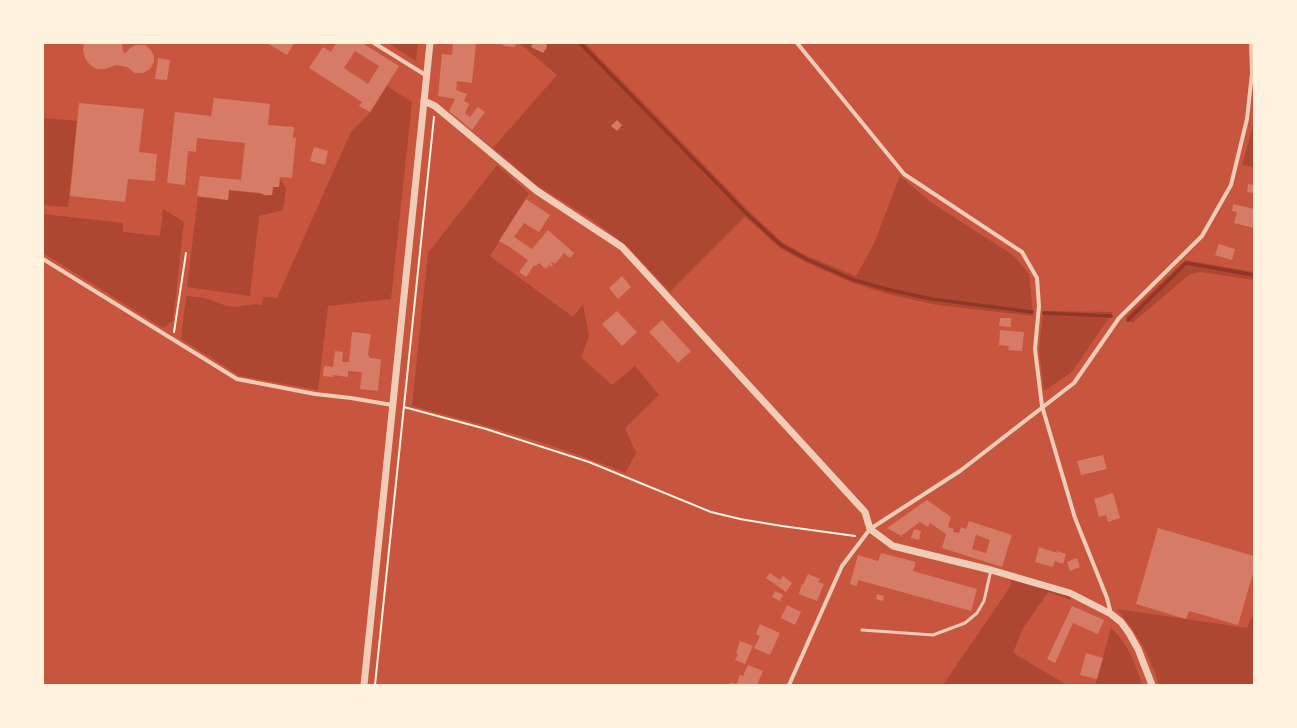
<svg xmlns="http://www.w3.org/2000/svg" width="1297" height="728" viewBox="0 0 1297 728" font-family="'Crimson Pro',serif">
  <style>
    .green { fill: #ae4732 }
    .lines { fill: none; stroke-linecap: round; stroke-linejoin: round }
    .stream { stroke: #8f3625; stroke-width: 3.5 }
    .building { fill: #d67c66; fill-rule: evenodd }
    .path { stroke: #fff3e0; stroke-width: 2 }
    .service { stroke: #f1ccb7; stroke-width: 3 }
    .minor { stroke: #f1ccb7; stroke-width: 4 }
    .tertiary { stroke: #f1ccb7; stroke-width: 7 }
  </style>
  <rect width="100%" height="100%" fill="#c8553d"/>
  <g class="green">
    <path d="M 388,43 L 418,43 L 416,61 Z"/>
    <path d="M 519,43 L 585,43 L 750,212 L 782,242 L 807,256 L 856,276 L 873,246 L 900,176 L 932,203 L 1013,255 L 1029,274 L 1033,316 L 937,305 L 888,294 L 853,283 L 805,262 L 780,248 L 745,217 L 670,292 L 628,247 L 591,219 L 535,184 L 493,148 L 557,75 Z"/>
    <path d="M 387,86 L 412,102 L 391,299 L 328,306 L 318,390 L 240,376 L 181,339 L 186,296 L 205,298 L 224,305 L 234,307 L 255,304 L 262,305 L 263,297 L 277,298 L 351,132 L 370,113 Z"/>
    <path d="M 1254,117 L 1254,167 L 1242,165 L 1252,130 Z"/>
    <path d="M 43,118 L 77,121 L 68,207 L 43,205 Z"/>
    <path d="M 497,165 L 529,193 L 490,256 L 573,317 L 583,304 L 589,336 L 581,357 L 612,385 L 635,366 L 659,395 L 625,428 L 636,453 L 625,473 C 556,444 484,425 412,406 L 428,253 Z"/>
    <path d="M 280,179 L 286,188 L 283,210 L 259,216 L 250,296 L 187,287 L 198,197 L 228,200 L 229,190 L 263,194 L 264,196 L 272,195 L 273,187 L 279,187 Z"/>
    <path d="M 163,209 L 184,222 L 173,321 L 163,328 L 43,253 L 43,214 L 123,223 L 123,232 L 160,236 Z"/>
    <path d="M 1185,260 L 1254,272 L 1254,280 L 1201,272 L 1190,274 L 1132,323 L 1125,317 Z"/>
    <path d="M 1043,311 L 1113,312 L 1072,372 L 1044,391 L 1039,351 Z"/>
    <path d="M 1011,580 L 1042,587 L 1071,597 L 1071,600 L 1048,592 L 1022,630 L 1013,653 L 1067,685 L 943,685 L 1010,587 Z"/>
    <path d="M 1117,609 L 1247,628 L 1254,612 L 1254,685 L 1159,685 C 1151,656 1136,632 1117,609 Z"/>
    <path d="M 1111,628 C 1128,643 1135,663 1142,685 L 1095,685 Z"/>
  </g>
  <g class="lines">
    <g class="stream">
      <path d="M 580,43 L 745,212 L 781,245 L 808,260 L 854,280 L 890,290 L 932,299 L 1032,312"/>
      <path d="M 1044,313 L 1111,316"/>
      <path d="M 1128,320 L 1186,263 L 1254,275"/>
    </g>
  </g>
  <g class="building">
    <path d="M 84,43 L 122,43 L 123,52 L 126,53 L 130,48 L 136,45 L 145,45 L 151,50 L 154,56 L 154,62 L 150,69 L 143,73 L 135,73 L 127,67 L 116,65 L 105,69 L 97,69 L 90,65 L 85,58 L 83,50 Z"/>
    <path d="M 267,43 L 294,43 L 287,55 Z"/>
    <path d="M 336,43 L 362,43 L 399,66 L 370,112 L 359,106 L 362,102 L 309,68 L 323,47 L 331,52 ZM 355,51 L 379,66 L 368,84 L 344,68 Z"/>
    <path d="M 453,43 L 476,43 L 472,83 L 457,81 L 456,90 L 467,94 L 464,101 L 469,104 L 465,113 L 470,117 L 478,107 L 485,112 L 472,130 L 449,111 L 455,99 L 438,96 L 442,54 L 452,55 Z"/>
    <path d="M 499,43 L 516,43 L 515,47 L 505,46 Z"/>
    <path d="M 533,43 L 546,43 L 547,47 L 543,53 L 531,47 Z"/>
    <path d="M 158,58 L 170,60 L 167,80 L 155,79 Z"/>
    <path d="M 214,98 L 270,104 L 268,125 L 294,127 L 293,138 L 296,138 L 292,178 L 280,177 L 279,187 L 273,187 L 272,195 L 265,195 L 261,193 L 229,190 L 228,200 L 197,196 L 200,176 L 241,180 L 245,143 L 197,138 L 196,152 L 188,151 L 185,185 L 167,183 L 175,112 L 211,116 Z"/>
    <path d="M 79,103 L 144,109 L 139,152 L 157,154 L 155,181 L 128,179 L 125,202 L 70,196 Z"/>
    <path d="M 617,120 L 622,125 L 617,131 L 611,126 Z"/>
    <path d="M 314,147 L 328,151 L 325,165 L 310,161 Z"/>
    <path d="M 1248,184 L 1254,185 L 1254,193 L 1247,192 Z"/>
    <path d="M 526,199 L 550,215 L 539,232 L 524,223 L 514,237 L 532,249 L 548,230 L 574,253 L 570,258 L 564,253 L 555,264 L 552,262 L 551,263 L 553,265 L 551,267 L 549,265 L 546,269 L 539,263 L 536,266 L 534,265 L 526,277 L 519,272 L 528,260 L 508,246 L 499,241 Z"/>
    <path d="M 1233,204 L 1254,209 L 1254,228 L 1234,223 L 1237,212 L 1232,211 Z"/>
    <path d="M 1219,244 L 1235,249 L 1232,260 L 1215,255 Z"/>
    <path d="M 622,276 L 631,287 L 618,299 L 609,288 Z"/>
    <path d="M 617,311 L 637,332 L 622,346 L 602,324 Z"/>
    <path d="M 1000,318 L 1011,318 L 1011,327 L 999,326 Z"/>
    <path d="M 662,320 L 691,351 L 678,363 L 649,332 Z"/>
    <path d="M 1000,330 L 1024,332 L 1022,351 L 1008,350 L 1009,346 L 999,345 Z"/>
    <path d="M 352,332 L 371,334 L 368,354 L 370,358 L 381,359 L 378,391 L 360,389 L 362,372 L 348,371 L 348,377 L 333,375 L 333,377 L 323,376 L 324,366 L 333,367 L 335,351 L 343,352 L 342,362 L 349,362 Z"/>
    <path d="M 1103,455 L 1107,469 L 1081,475 L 1077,461 Z"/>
    <path d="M 1113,493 L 1120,518 L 1108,522 L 1106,515 L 1099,517 L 1094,499 Z"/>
    <path d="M 927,500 L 951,517 L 948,527 L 954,529 L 953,532 L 959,533 L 961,527 L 966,529 L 969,521 L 1012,535 L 1002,567 L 942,548 L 946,534 L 930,523 L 928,527 L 920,522 L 901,536 L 887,528 ZM 976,535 L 990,540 L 986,553 L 972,549 Z"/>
    <path d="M 1158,528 L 1254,556 L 1254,570 L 1238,625 L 1189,611 L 1186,619 L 1136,604 Z"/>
    <path d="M 914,529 L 921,531 L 919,540 L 911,538 Z"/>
    <path d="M 1039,547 L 1057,553 L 1057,551 L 1066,554 L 1063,564 L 1055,561 L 1053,567 L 1035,562 Z"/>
    <path d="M 881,553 L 916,562 L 913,571 L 977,589 L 971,611 L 858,580 L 857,586 L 850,584 L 858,555 L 878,561 Z"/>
    <path d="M 1077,558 L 1080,567 L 1070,571 L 1067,562 Z"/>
    <path d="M 770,573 L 780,580 L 783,576 L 792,583 L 786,592 L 766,578 Z"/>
    <path d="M 808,574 L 820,579 L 818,582 L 824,584 L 817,601 L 799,594 L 802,584 L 803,585 Z"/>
    <path d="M 775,591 L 783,595 L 780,601 L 772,597 Z"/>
    <path d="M 877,594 L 884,596 L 883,601 L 876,599 Z"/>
    <path d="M 787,605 L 801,612 L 795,625 L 781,618 Z"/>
    <path d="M 1072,606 L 1104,620 L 1098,634 L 1073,623 L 1055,663 L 1047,659 Z"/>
    <path d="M 760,624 L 780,633 L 770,655 L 754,648 L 760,636 L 756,634 Z"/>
    <path d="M 740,641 L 753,646 L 745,664 L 735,660 L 738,654 L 736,653 Z"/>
    <path d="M 1086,653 L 1103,658 L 1097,679 L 1080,675 Z"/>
    <path d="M 748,665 L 763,671 L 757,685 L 730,685 L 731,682 L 736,685 L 740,675 L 743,676 Z"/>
  </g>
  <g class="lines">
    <g class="path">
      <path d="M 174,332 L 186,253"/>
      <path d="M 404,407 L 486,429 L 589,462 L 711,512 L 740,519 L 782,526 L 855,536"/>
      <path d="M 375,685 L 434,117"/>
    </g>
    <path class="service" d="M 862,630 L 933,635 L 965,623 L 977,613 L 984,601 L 991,570"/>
    <g class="minor">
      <path d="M 374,43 L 427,76"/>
      <path d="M 797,43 L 904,174 L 1022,252 L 1037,278 L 1039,306 L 1035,349 L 1042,406 L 1075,518 L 1107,598 L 1111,614"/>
      <path d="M 43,259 L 237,379 L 315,394 L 351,398 L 392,405"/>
      <path d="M 789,685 L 842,566 L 870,529 L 960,471 L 1074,383 L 1119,318 L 1202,236 L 1231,185 L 1247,119 L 1252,73 L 1251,43"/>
    </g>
    <g class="tertiary">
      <path d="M 424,101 L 435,106 L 537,191 L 622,247 L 865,512 L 870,529 L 893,546 L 991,570 L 1070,593 L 1111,614 L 1121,622 L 1129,633 L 1138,649 L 1152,685"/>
      <path d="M 364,685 L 430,43"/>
    </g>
  </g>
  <rect width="1297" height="728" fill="none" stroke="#fff3e0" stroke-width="88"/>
</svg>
